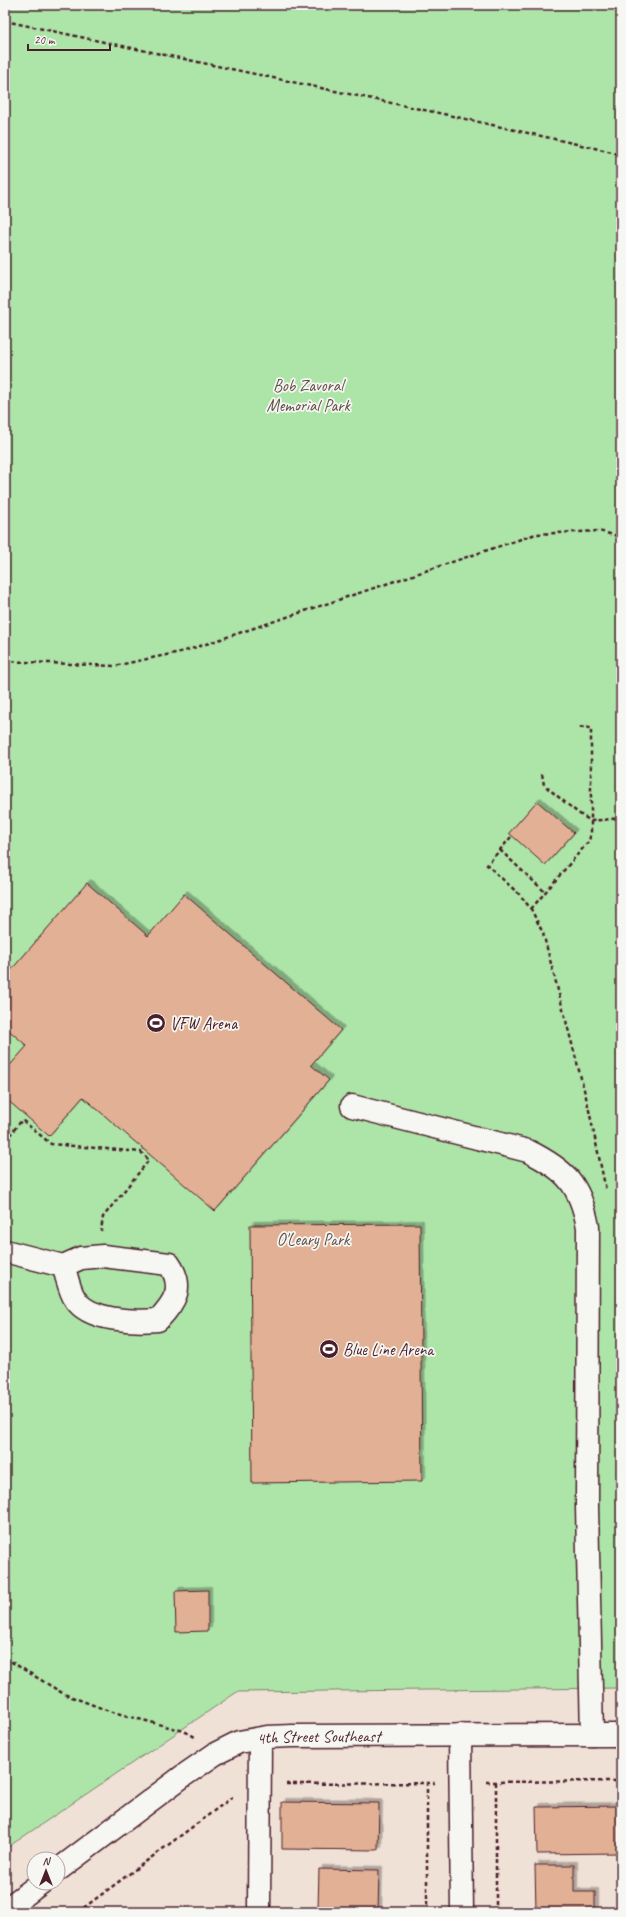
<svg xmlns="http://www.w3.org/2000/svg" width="626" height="1917" viewBox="0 0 626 1917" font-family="Caveat,sans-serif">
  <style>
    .green { fill: #ade5a8; stroke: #7c826a }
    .building { fill: #e2b094; stroke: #4a1f2b; filter: url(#shadow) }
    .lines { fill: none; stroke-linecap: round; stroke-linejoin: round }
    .minor-casing { stroke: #4a1f2b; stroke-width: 25 }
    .path { stroke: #4a1f2b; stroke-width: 2.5; stroke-dasharray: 4 3; stroke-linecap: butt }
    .minor { stroke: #f6f6f2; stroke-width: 22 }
    .labels { text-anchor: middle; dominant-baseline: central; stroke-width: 3.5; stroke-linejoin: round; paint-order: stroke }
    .park-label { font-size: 17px; fill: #63504a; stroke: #f6f6f2 }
    .poi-label { font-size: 17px; fill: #4a1f2b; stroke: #f6f6f2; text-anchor: start }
    .street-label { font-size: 17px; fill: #4a1f2b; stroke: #f6f6f2 }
  </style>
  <defs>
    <filter id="shadow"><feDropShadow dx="3.5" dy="-3.5" stdDeviation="0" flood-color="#0004"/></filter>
  </defs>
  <rect width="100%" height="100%" fill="#f0e1d6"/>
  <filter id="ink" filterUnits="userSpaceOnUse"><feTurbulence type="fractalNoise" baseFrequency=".025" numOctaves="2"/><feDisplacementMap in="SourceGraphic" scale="8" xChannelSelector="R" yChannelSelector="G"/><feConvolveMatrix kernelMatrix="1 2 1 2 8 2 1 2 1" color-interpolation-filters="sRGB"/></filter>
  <g filter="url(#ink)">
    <path class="green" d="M 5,5 L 621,5 L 621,1688 L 237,1692 L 5,1849 Z"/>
    <g class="building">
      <path d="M 537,801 L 574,833 L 545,865 L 509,833 Z"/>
      <path d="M 87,883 L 148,936 L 184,894 L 341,1030 L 311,1065 L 329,1080 L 215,1211 L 83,1097 L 49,1136 L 5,1098 L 5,1071 L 27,1046 L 5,1027 L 5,977 Z"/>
      <path d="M 420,1224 L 422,1481 L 252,1483 L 250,1225 Z"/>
      <path d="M 208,1590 L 208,1631 L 176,1632 L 175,1591 Z"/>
      <path d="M 282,1802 L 379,1803 L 378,1850 L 282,1849 Z"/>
      <path d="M 621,1806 L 621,1853 L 537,1854 L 536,1807 Z"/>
      <path d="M 535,1865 L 574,1865 L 574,1892 L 595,1892 L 595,1912 L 536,1912 Z"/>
      <path d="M 319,1869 L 379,1870 L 378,1912 L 343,1912 L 343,1909 L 318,1908 Z"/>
    </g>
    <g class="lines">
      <g class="minor-casing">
        <g id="minor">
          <path d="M 352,1106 L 528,1151 C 566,1170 580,1184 588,1227 L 587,1507 L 592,1735"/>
          <path d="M 5,1251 L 63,1266 L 81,1258 L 103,1256 L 169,1264 C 185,1287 175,1302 158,1320 C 134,1322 89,1321 75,1299 C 69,1290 67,1276 63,1266"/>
          <path d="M 460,1735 L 462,1912"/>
          <path id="s1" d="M 58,1870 L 183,1776 L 215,1754 L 239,1742 L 267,1737 L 292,1736 L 621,1735"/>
          <path d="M 5,1910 L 41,1883"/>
          <path d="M 259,1912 L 260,1739"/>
        </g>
      </g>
      <g class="path">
        <path d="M 5,21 L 448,115 L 621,154"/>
        <path d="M 5,661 L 114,666 L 185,651 L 536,534 L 599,531 L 621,537"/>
        <path d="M 542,774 L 544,785 L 578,813 L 591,821 L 621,818"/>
        <path d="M 511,837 L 487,865 L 520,895 L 531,909 L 543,933 L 587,1101 L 606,1190"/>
        <path d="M 500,850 L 545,892"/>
        <path d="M 531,909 L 589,841 L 591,833 L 591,728 L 578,727"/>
        <path d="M 5,1141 L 22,1120 L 51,1144 L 141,1152 L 149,1160 L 103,1217 L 101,1231"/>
        <path d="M 5,1658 L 64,1694 L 109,1711 L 184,1731 L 195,1737"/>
        <path d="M 486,1782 L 621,1781"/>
        <path d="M 496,1782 L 496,1912"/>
        <path d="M 286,1784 L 435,1783"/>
        <path d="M 78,1912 L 234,1796"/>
        <path d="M 427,1912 L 427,1783"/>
      </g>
      <use href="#minor" class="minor"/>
    </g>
  </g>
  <defs>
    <g id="stadium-disc" transform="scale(1)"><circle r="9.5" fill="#4a1f2b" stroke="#f6f6f2"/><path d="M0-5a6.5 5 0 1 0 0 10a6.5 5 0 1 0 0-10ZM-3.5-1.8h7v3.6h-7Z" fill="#fff"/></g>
  </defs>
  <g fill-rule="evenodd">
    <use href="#stadium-disc" x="156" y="1023"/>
    <use href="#stadium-disc" x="329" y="1349"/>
  </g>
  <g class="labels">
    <g class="park-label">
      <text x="308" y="385">Bob Zavoral<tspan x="308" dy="20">Memorial Park</tspan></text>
      <text x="313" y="1239">O'Leary Park</text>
    </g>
    <g class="poi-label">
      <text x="170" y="1023">VFW Arena</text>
      <text x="343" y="1349">Blue Line Arena</text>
    </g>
    <g class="street-label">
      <text stroke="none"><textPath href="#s1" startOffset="302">4th Street Southeast</textPath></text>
    </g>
  </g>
  <rect width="626" height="1917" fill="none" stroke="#f6f6f2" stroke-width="20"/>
  <rect x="10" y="10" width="606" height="1897" fill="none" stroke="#4a1f2b" stroke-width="1.5" filter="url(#ink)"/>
  <g transform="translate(46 1871)"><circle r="19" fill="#f6f6f2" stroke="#b1a0a2"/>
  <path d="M0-3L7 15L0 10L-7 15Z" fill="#4a1f2b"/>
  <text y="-6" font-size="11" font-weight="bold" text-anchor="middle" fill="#4a1f2b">N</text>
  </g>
  <path d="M28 44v6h82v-6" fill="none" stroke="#4a1f2b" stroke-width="2"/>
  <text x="34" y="44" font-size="12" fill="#4a1f2b" stroke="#f6f6f2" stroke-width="3" paint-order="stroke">20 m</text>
</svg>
